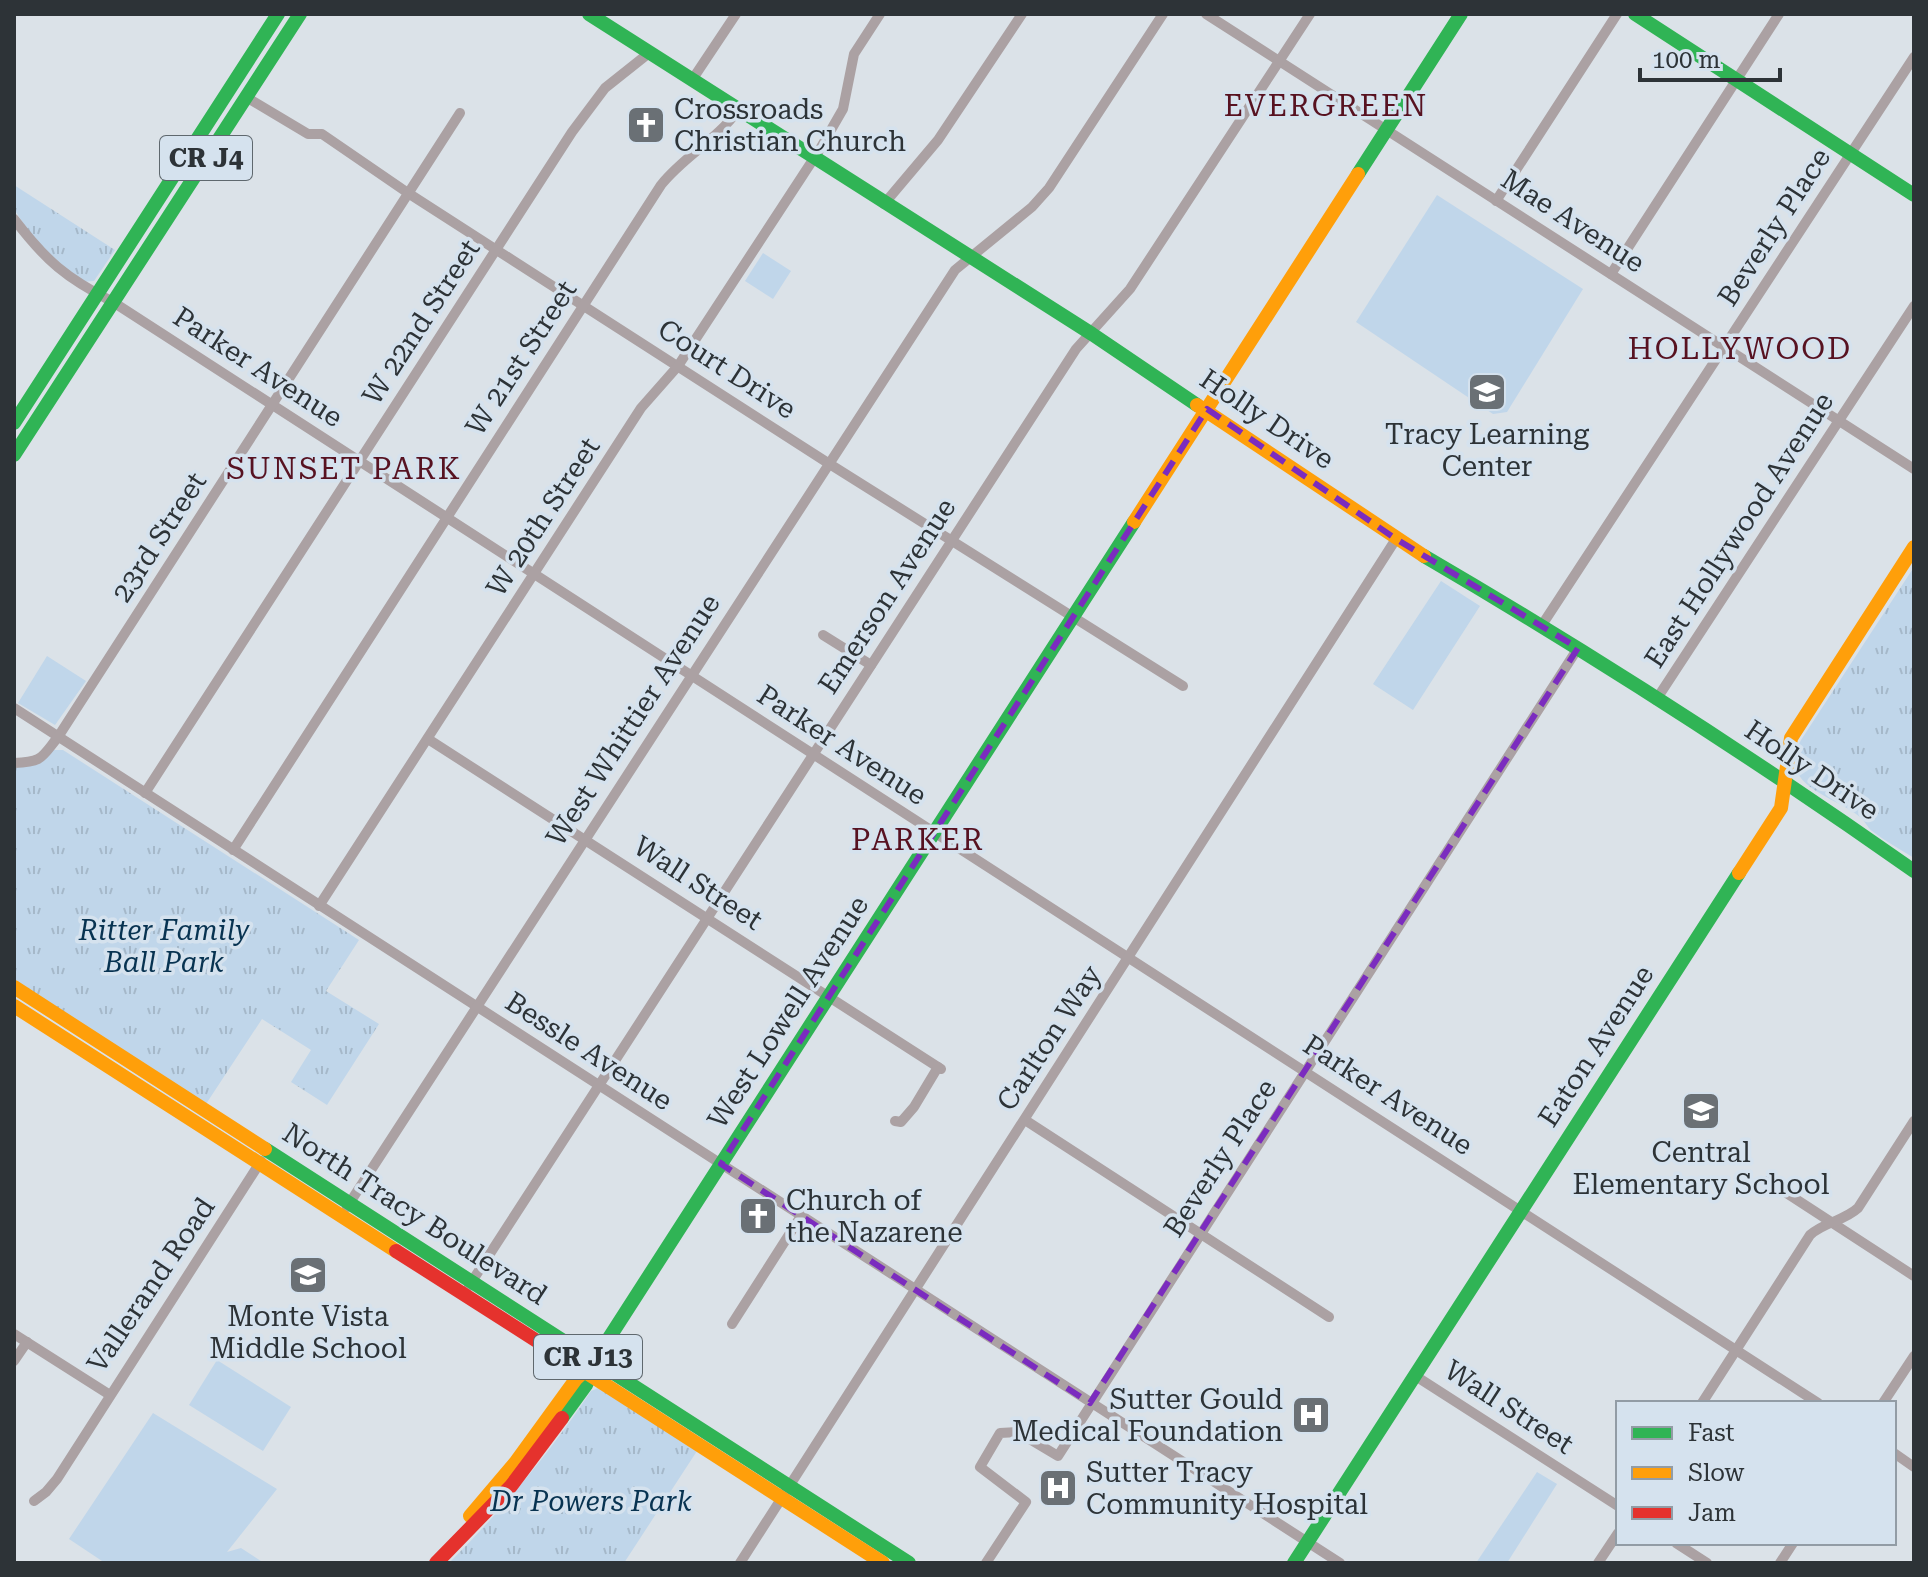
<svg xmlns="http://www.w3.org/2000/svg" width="1928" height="1577" viewBox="0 0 1928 1577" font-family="'Roboto Serif',serif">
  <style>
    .grass { fill: #c0d6ea }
    .park { fill: url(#park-tufts) }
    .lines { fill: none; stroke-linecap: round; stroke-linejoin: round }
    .street { stroke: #aba1a3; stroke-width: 10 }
    .fast { stroke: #30b455; stroke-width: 14 }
    .slow { stroke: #ff9f0a; stroke-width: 14 }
    .jam { stroke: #e5322d; stroke-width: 14 }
    .marked { fill: none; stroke: #7b2cbf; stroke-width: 6; stroke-dasharray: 16 10; stroke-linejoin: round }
    .labels { text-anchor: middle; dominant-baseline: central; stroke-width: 7; stroke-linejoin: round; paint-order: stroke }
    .shield { fill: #d5e2ee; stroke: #5f686e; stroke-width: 2 }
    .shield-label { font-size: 26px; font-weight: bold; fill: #2d3337 }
    .poi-label { font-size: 28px; fill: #2d3337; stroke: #d5e2ee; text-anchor: start }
    .street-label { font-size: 28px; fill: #2d3337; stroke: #d5e2ee }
    .park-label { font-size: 28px; font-style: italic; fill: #083351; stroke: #d5e2ee }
    .neighbourhood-label { font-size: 30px; letter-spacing: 2px; fill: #571221; stroke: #d5e2ee }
  </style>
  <defs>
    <pattern id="park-tufts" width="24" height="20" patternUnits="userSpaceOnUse" patternTransform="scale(2)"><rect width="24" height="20" fill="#c0d6ea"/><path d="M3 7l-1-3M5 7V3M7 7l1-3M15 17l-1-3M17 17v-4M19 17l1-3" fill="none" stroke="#a5b8c9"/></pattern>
  </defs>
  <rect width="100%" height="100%" fill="#dbe2e8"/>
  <g class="grass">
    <path d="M 1437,195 L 1583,289 L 1507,412 L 1493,414 L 1356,322 Z"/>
    <path d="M 763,253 L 791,271 L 773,299 L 745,281 Z"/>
    <path d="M 1441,581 L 1480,606 L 1413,710 L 1373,684 Z"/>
    <path d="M 47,656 L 86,681 L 55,725 L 18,703 Z"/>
    <path d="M 217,1360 L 291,1407 L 263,1451 L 189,1405 Z"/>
    <path d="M 153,1413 L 277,1489 L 227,1552 L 241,1548 L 264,1563 L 105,1563 L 69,1539 Z"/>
    <path d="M 1537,1472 L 1557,1484 L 1507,1563 L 1476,1563 Z"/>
  </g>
  <g class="park">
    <path d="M 14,185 L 115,250 L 94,281 L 81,282 L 34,240 L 14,209 Z"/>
    <path d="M 1914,567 L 1914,858 C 1900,849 1885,841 1872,831 C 1867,827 1865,821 1860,817 C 1834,795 1776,787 1801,740 Z"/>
    <path d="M 54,750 L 63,750 L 359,940 L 326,991 L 379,1024 L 327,1105 L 291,1082 L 311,1050 L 262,1019 L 206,1104 L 14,980 L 14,759 L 29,758 Z"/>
    <path d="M 598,1388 L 697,1451 L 624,1563 L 449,1563 C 502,1510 549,1454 591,1391 Z"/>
  </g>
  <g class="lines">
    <g class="street">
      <path d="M 1206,14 L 1914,469"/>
      <path d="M 692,80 L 736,14"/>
      <path d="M 246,97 L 308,134 L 322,134 L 408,193 L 828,463 L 1183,686"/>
      <path d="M 1496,201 L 1617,14"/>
      <path d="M 884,204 L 938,140 L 1022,14"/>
      <path d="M 14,219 C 46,261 66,278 113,302 L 1818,1403"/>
      <path d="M 1611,274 L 1779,14"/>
      <path d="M 1542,625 L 1914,57"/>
      <path d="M 823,635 L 871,665"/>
      <path d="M 1656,700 L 1914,306"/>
      <path d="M 14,708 L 1340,1563"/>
      <path d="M 428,739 L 941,1069"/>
      <path d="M 14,763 C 43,762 41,758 58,737 L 460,113"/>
      <path d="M 145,793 L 572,132 L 605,88 L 649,53"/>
      <path d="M 233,850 L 661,185 C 684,156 717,140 738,110"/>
      <path d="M 319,906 L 641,408 L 678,366 L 820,149 L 843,109 L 854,54 L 880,14"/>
      <path d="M 1025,1120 L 1329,1317"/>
      <path d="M 895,1121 L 901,1122 L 914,1107 L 938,1067"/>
      <path d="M 1768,1181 L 1914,1276"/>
      <path d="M 347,1207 L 955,270 L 1032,207 L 1049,188 L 1163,14"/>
      <path d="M 469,1286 L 1076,349 L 1130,289 L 1310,14"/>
      <path d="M 732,1324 L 801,1216"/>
      <path d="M 14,1334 L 110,1395"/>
      <path d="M 14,1361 L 27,1342"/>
      <path d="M 1414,1375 L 1618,1506"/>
      <path d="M 1702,1403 L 1810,1235 C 1824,1222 1844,1221 1858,1208 L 1914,1121"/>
      <path d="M 1883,1403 L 1914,1356"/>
      <path d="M 1894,1453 L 1914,1467"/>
      <path d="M 34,1501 L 46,1492 L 57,1479 L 261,1161"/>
      <path d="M 1676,1543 L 1707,1563"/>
      <path d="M 740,1563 L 1396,539"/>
      <path d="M 986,1563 L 1026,1502 L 980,1467 L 1000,1433 L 1018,1432 L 1058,1456 L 1578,648"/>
      <path d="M 1598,1563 L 1618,1533"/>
      <path d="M 1780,1563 L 1793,1543"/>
    </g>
    <g class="fast">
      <path d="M 589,14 L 1092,334 L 1197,405"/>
      <path d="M 1635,14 L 1914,195"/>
      <path d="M 1358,174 L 1461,14"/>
      <path d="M 14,423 L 278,14"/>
      <path d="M 14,455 L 300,14"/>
      <path d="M 1424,556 C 1592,654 1755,759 1914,871"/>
      <path d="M 265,1149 L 909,1563"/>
      <path d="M 562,1418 L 586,1385 L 600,1352 L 1134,522"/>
      <path d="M 1294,1563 L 1739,873"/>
    </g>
    <g class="slow">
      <path d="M 1197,405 L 1424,556"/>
      <path d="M 1134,522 L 1358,174"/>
      <path d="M 1739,873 L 1781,808 L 1791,738 L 1914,547"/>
      <path d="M 14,987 L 265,1149"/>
      <path d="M 14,1006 L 396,1251"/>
      <path d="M 587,1373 L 883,1563"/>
      <path d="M 470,1516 L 515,1463 L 576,1379 L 592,1364"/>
    </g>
    <g class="jam">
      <path d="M 396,1251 L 587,1373"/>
      <path d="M 436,1563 L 511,1486 L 562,1418"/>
    </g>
  </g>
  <path class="marked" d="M 1207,409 L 1396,539 L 1578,648 L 1090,1403 L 721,1164 Z"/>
  <defs>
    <g id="church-square" transform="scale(2)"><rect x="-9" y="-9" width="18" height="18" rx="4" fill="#6a7075" stroke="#d5e2ee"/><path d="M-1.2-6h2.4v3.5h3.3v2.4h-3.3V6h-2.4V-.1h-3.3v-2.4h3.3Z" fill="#fff"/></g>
    <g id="school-square" transform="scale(2)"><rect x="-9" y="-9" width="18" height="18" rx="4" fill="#6a7075" stroke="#d5e2ee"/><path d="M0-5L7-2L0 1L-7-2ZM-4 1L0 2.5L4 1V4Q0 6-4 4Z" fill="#fff"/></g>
    <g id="hospital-square" transform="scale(2)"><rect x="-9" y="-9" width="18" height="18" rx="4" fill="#6a7075" stroke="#d5e2ee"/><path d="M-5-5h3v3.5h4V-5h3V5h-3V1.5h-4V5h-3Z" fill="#fff"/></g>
  </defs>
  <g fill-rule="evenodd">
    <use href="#church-square" x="646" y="125"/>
    <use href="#school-square" x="1487" y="392"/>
    <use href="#school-square" x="1701" y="1111"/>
    <use href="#church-square" x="758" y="1216"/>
    <use href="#school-square" x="308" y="1275"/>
    <use href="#hospital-square" x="1311" y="1415"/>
    <use href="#hospital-square" x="1058" y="1488"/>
  </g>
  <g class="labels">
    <g class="shield">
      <rect x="160" y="136" width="92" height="44" rx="6"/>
      <rect x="534" y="1335" width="108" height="44" rx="6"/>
    </g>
    <g class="shield-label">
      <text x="206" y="158">CR J4</text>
      <text x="588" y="1357">CR J13</text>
    </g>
    <g class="poi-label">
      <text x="674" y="109">Crossroads<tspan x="674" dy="32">Christian Church</tspan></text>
      <text x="1487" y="434" text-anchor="middle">Tracy Learning<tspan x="1487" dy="32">Center</tspan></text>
      <text x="1701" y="1152" text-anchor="middle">Central<tspan x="1701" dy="32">Elementary School</tspan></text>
      <text x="786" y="1200">Church of<tspan x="786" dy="32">the Nazarene</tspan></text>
      <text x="308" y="1316" text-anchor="middle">Monte Vista<tspan x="308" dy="32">Middle School</tspan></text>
      <text x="1283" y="1399" text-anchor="end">Sutter Gould<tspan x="1283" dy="32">Medical Foundation</tspan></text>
      <text x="1086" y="1472">Sutter Tracy<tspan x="1086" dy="32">Community Hospital</tspan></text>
    </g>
    <g class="street-label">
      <text transform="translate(1573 221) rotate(33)">Mae Avenue</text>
      <text transform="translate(1774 227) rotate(-57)">Beverly Place</text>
      <text transform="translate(421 322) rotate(-57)">W 22nd Street</text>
      <text transform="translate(521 358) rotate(-57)">W 21st Street</text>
      <text transform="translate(258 367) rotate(33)">Parker Avenue</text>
      <text transform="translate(727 369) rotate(33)">Court Drive</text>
      <text transform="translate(1267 419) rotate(34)">Holly Drive</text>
      <text transform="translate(543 517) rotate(-57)">W 20th Street</text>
      <text transform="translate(1739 530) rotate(-57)">East Hollywood Avenue</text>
      <text transform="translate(159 537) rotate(-57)">23rd Street</text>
      <text transform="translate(887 596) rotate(-57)">Emerson Avenue</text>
      <text transform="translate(633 720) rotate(-57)">West Whittier Avenue</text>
      <text transform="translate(842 745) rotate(33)">Parker Avenue</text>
      <text transform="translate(1812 770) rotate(34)">Holly Drive</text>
      <text transform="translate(698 883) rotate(33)">Wall Street</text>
      <text transform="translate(788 1012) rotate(-57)">West Lowell Avenue</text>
      <text transform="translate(1049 1038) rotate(-57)">Carlton Way</text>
      <text transform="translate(1596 1046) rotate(-57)">Eaton Avenue</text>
      <text transform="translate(589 1051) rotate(33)">Bessle Avenue</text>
      <text transform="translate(1388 1095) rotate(33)">Parker Avenue</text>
      <text transform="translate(1220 1158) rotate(-57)">Beverly Place</text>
      <text transform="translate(415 1214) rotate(33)">North Tracy Boulevard</text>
      <text transform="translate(151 1285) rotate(-56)">Vallerand Road</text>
      <text transform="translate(1509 1407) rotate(33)">Wall Street</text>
    </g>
    <g class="park-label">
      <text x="164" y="930">Ritter Family<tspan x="164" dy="32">Ball Park</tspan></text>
      <text x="591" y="1501">Dr Powers Park</text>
    </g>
    <g class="neighbourhood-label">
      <text x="1326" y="105">EVERGREEN</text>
      <text x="1740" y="348">HOLLYWOOD</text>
      <text x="344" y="468">SUNSET PARK</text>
      <text x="918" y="839">PARKER</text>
    </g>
  </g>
  <rect width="1928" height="1577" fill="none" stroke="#2d3337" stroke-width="32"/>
  <rect x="1616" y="1401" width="280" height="144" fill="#d5e2ee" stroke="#929ca5" stroke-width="2"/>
  <rect x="1632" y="1427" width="40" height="12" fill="#30b455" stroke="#929ca5" stroke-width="2"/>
  <text x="1688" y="1441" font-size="24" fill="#2d3337">Fast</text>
  <rect x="1632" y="1467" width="40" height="12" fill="#ff9f0a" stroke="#929ca5" stroke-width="2"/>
  <text x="1688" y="1481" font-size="24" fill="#2d3337">Slow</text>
  <rect x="1632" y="1507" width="40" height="12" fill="#e5322d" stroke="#929ca5" stroke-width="2"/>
  <text x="1688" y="1521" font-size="24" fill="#2d3337">Jam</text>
  <path d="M1640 68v12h140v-12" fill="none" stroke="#2d3337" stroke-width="4"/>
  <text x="1652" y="68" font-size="24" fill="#2d3337" stroke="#d5e2ee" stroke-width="6" paint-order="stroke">100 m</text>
</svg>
